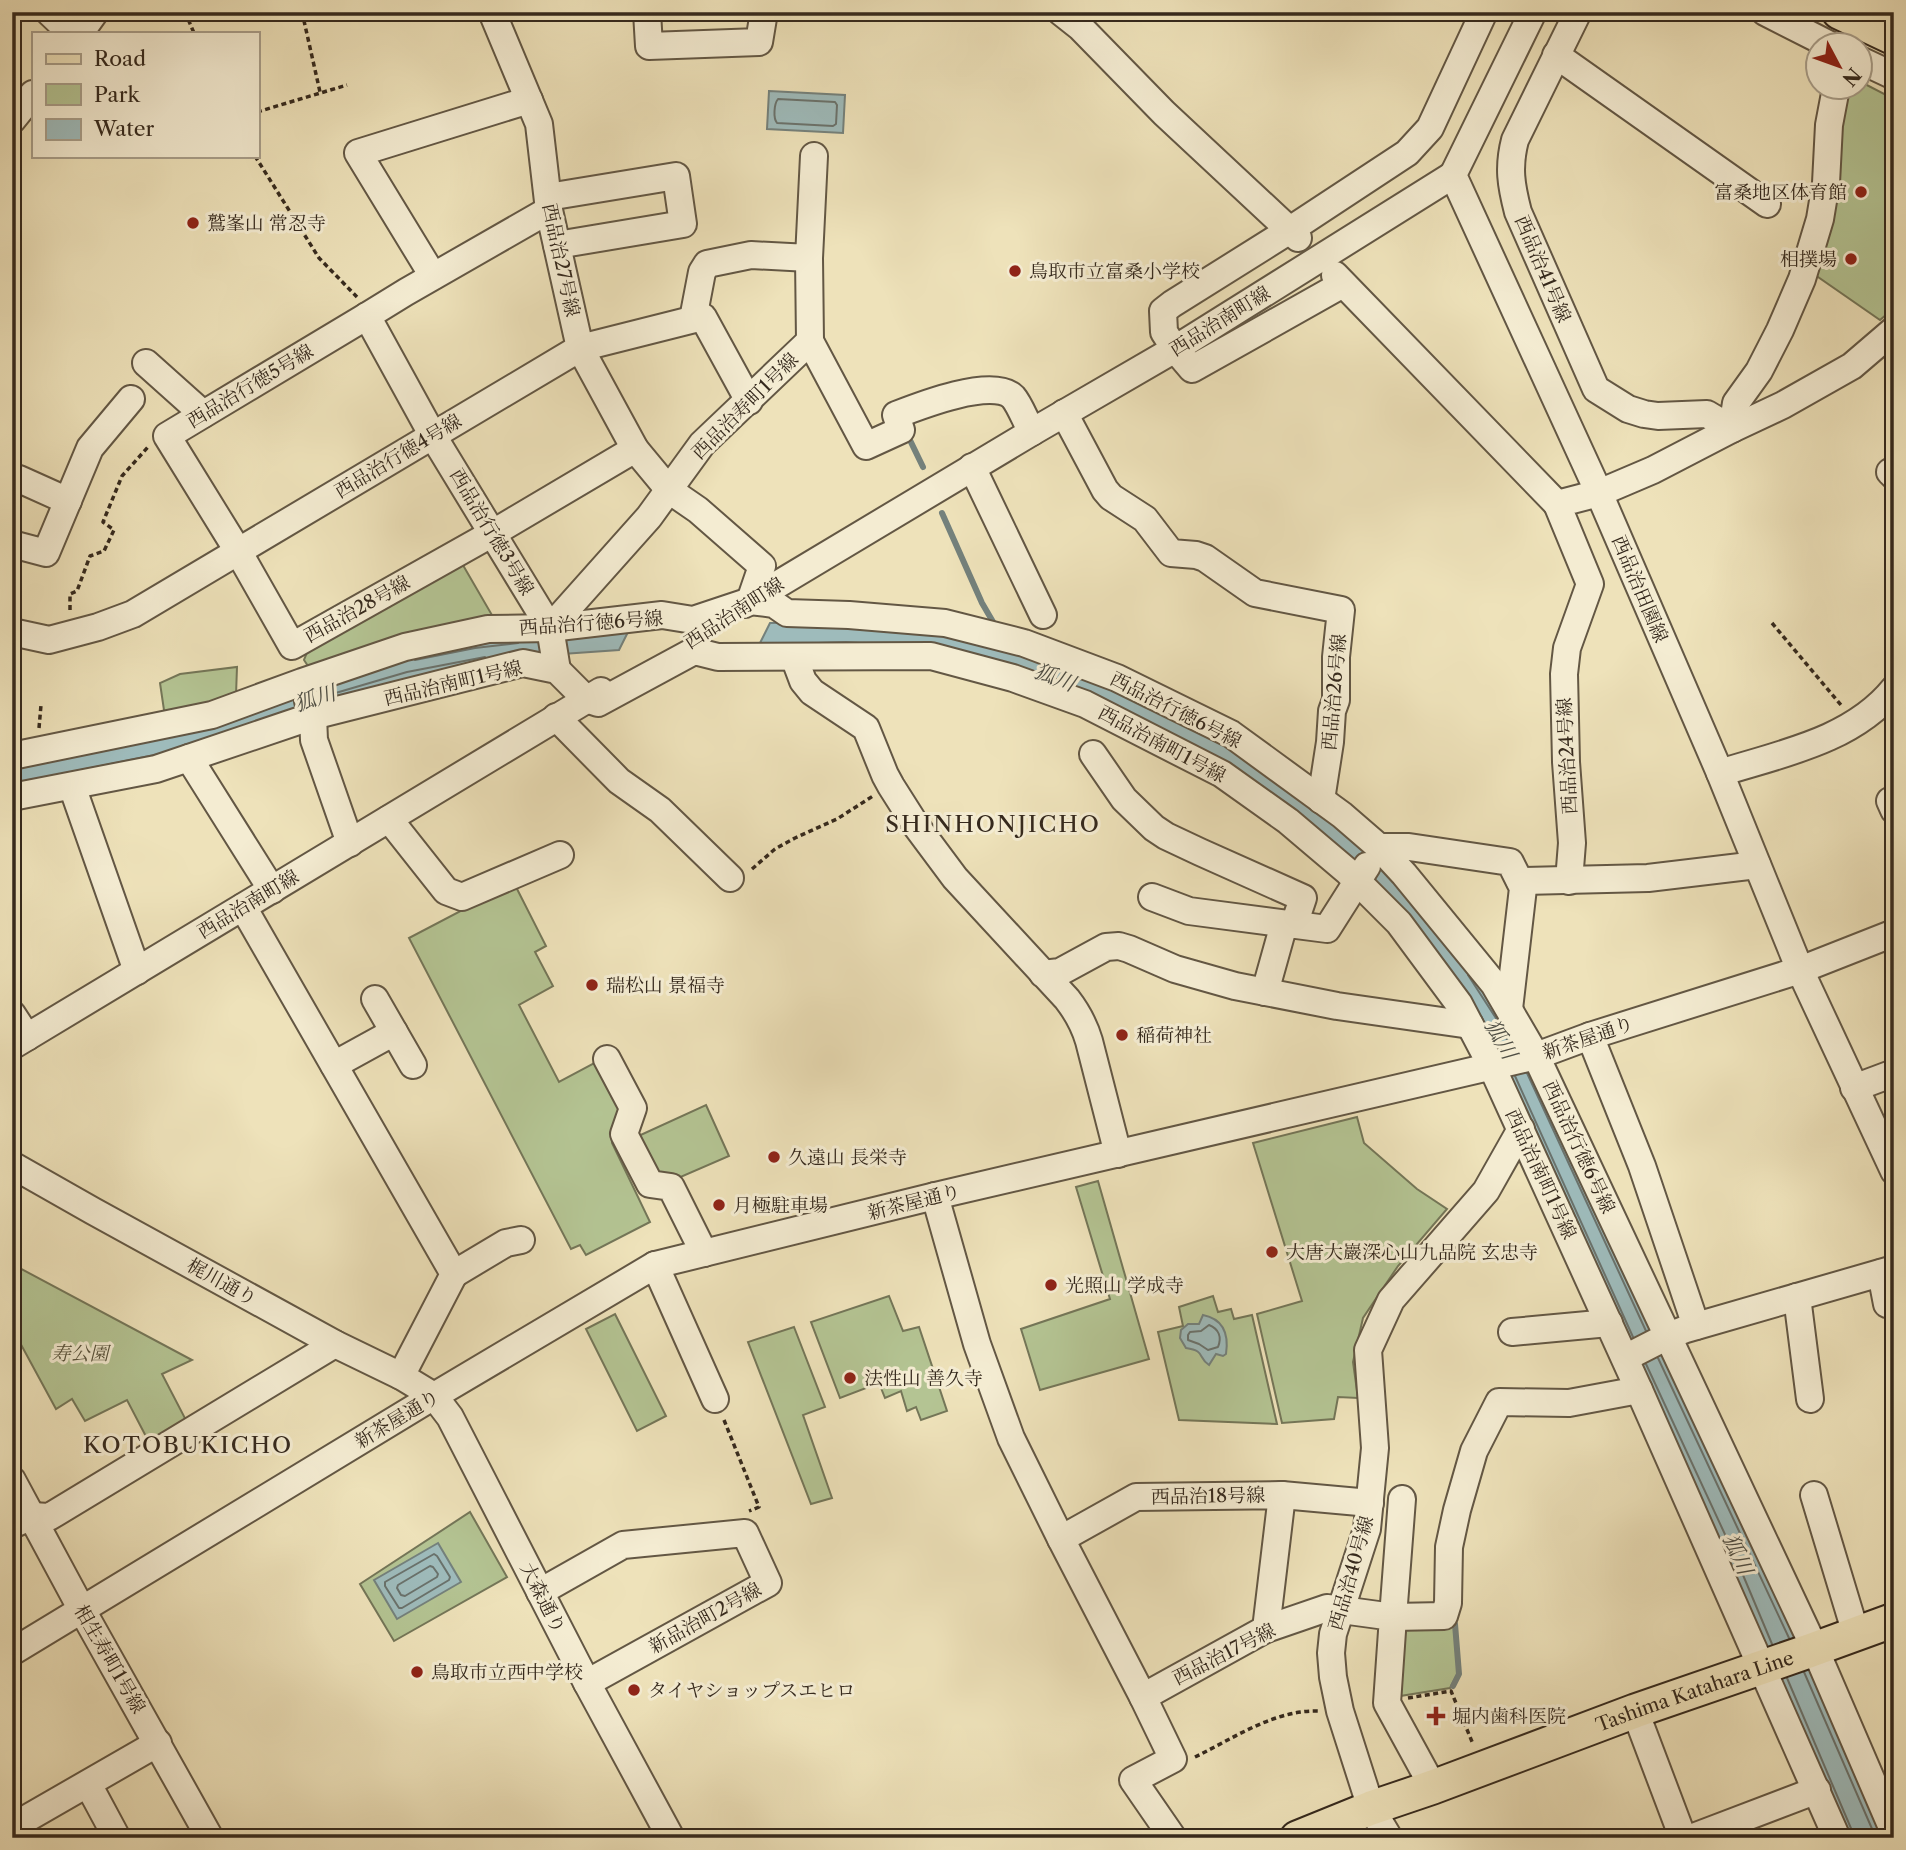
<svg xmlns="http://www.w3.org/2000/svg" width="1906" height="1850" viewBox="0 0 1906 1850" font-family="'Libre Caslon Text','Noto Serif JP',serif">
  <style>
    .green { fill: #b4c493; stroke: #747658; stroke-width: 2 }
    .water { fill: #9ebbbb; stroke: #74817c; stroke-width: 2 }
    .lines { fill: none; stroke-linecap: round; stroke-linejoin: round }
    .shore { stroke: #6a726c; stroke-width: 2 }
    .stream { stroke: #74817c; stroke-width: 6 }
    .minor-casing { stroke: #635744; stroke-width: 30 }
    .major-casing { stroke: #35291d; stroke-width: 37 }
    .path { stroke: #35291d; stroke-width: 3.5; stroke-dasharray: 5 3.5; stroke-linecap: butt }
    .minor { stroke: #f4ecd2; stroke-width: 26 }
    .major { stroke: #eee2ba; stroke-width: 33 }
    .poi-dot { fill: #8f2418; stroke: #f4ecd2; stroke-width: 2.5 }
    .labels { text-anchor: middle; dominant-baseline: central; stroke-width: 6; stroke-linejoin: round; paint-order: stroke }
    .poi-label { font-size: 19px; fill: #35291d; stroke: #f4ecd2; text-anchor: start }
    .street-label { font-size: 19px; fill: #35291d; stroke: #f4ecd2 }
    .park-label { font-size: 19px; font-style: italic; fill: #55503a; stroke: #f4ecd2 }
    .water-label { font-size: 21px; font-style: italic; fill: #4f4e44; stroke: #f4ecd2 }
    .quarter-label { font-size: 23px; letter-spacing: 2px; fill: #35291d; stroke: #f4ecd2 }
  </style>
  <rect width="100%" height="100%" fill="#eee2ba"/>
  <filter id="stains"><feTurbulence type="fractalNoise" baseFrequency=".00286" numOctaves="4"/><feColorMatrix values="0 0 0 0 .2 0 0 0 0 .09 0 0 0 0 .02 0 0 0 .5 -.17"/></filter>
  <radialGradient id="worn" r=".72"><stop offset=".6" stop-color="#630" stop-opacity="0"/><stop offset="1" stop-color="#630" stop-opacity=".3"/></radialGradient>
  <g class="green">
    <path d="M 1861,82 L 1894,99 L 1894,308 L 1880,320 L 1808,270 L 1842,88 L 1860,88 Z"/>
    <path d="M 460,560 L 496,622 L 310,669 L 304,660 L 308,650 Z"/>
    <path d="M 237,667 L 236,695 L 165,717 L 160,683 L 180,674 Z"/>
    <path d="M 514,883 L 546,946 L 535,952 L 553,986 L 519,1005 L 559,1082 L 598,1061 L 623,1108 L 612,1143 L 650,1222 L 586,1255 L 580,1245 L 571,1249 L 409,938 Z"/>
    <path d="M 706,1105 L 729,1156 L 676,1179 L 653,1174 L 634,1138 Z"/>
    <path d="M 1357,1117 L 1364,1143 L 1417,1189 L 1447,1209 L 1398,1266 L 1363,1318 L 1353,1362 L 1358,1398 L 1338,1397 L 1334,1419 L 1282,1423 L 1257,1314 L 1302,1301 L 1253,1143 Z"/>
    <path d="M 1098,1181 L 1149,1359 L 1040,1390 L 1021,1329 L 1110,1299 L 1076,1187 Z"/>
    <path d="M 12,1264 L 192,1360 L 162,1374 L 188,1424 L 151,1446 L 127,1400 L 85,1421 L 72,1399 L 56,1409 L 12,1328 Z"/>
    <path d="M 889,1296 L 903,1331 L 919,1327 L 947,1411 L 921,1420 L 916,1407 L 907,1411 L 901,1391 L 885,1398 L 879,1383 L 840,1398 L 811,1322 Z"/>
    <path d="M 1213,1296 L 1218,1312 L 1231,1309 L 1234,1319 L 1252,1315 L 1277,1424 L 1179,1420 L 1158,1332 L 1183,1326 L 1179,1307 Z"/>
    <path d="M 615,1314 L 666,1416 L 637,1431 L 586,1329 Z"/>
    <path d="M 794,1327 L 825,1407 L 803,1415 L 832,1498 L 811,1504 L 748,1342 Z"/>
    <path d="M 470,1512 L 507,1577 L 394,1641 L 360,1584 Z"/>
    <path d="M 1454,1623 L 1458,1673 L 1450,1688 L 1394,1697 L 1400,1624 Z"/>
  </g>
  <g class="water">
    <path d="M 769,91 L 845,95 L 843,133 L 767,129 Z"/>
    <path d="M 838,622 L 934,632 L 1077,669 L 1213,736 L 1341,827 L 1426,910 L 1511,1029 L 1782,1605 L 1884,1838 L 1847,1838 L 1728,1559 L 1543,1156 L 1451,979 L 1210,758 L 889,645 L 846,642 L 759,645 L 770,623 Z"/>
    <path d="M 629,630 L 619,650 L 562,654 L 174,751 L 12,784 L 12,764 L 474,641 Z"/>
    <path d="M 1203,1315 C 1223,1319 1229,1334 1226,1354 L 1223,1356 L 1216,1354 L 1209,1365 C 1197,1357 1206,1351 1186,1348 L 1180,1338 L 1181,1330 L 1188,1324 L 1199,1324 Z"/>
    <path d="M 438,1543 L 461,1582 L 397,1619 L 374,1580 Z"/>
  </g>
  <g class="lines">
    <g class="shore">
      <path d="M 778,99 L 835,102 L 837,105 L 836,124 L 833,126 L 777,123 C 773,118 774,104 778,99 Z"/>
      <path d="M 415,660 L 475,648 L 518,643"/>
      <path d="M 322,697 L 407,672 L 485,657"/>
      <path d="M 1468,975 L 1503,1029 L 1504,1034 L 1511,1047"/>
      <path d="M 1527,1073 L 1646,1331"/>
      <path d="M 1515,1076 L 1633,1337"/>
      <path d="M 1209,1325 C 1219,1329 1222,1337 1218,1347 L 1208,1350 L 1199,1344 L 1188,1340 L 1188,1335 L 1190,1332 L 1201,1331 Z"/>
      <path d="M 1658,1358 L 1789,1638"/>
      <path d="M 1646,1364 L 1735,1556 L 1772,1644"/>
      <path d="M 434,1554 L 437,1556 L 450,1577 L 449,1580 L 402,1608 L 399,1608 L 385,1586 L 385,1582 Z"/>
      <path d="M 430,1566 L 433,1567 L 438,1574 L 437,1577 L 405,1596 L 401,1595 L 397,1588 L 398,1585 Z"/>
      <path d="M 1804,1672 L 1876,1838"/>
      <path d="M 1787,1678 L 1853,1833 L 1853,1838"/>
    </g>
    <g class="stream">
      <path d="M 907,434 L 923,467"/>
      <path d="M 942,513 L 982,603 L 996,627"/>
      <path d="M 1453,1686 L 1459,1674 L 1455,1624"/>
    </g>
    <g class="minor-casing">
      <g id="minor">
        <path d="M 49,12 L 71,33"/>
        <path d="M 492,12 L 539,124 L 549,210 L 580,348 L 635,449 L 669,490 L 698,510 L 762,566 L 750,601"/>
        <path d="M 647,12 L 649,46 L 759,42 L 764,12"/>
        <path d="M 1061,12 L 1080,27 L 1164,113 L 1298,238"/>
        <path d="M 1533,12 L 1453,175 L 1599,493 L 1720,773 L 1800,970 L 1894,1171"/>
        <path d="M 1578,12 L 1515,140 C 1508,167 1511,185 1518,212 L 1596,389 L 1628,409 L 1644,414 L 1658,416 L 1707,414 L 1732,429 L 1736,403 L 1759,371 L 1780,330 L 1802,279 L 1820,219 L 1826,183 L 1829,125 L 1836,88"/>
        <path d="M 1765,12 L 1832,46"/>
        <path d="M 80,33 L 95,12"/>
        <path d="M 1556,55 L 1767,204"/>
        <path d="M 1860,60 L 1894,76"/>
        <path d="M 12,120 L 33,94"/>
        <path d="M 548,197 L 676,176 L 683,224 L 557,245"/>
        <path d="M 549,210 L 406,292 L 367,316 L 167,436 L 238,551 L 292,646 L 493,533 L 635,449"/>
        <path d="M 809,258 L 810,341"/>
        <path d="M 1335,275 L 1557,504"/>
        <path d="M 433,276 L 358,153 L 529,100"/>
        <path d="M 1343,284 L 1192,369 L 1175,349 L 1164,332 L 1163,311 L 1172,304 L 1290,230 L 1407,153 L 1430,128 L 1484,12"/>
        <path d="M 367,316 L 433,436 L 550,628"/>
        <path d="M 693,319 L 702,272 L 707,264 L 751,255 L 809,258 L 814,156"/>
        <path d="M 146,363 L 203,414"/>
        <path d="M 1064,413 L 1105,490 L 1111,497 L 1145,519 L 1171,553 L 1196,555 L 1205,558 L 1255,593 L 1341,610 L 1336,657 L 1336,700 L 1332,711 L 1330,742 L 1321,800"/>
        <path d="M 972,467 L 1043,615"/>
        <path d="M 1890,472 L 1894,476"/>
        <path d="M 12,481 L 19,479 L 68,501"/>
        <path d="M 12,544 L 46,553 L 90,448 L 131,399"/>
        <path d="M 745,604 L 1032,432 L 1175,349 L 1453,175"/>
        <path d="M 12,632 L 49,640 L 98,627 L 133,614 L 580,348 L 703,317 L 749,401"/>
        <path d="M 794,657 L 803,681 L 812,692 L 866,728 L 885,775 L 891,786 L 917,827 L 955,878 L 1067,999 C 1077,1012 1084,1024 1089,1041 L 1118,1154"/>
        <path d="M 557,670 L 550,628 L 649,517 L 702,444 L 810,341 L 866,446 L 901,430 L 896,415 C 919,406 993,377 1013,397 C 1020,405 1026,422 1032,432"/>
        <path d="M 308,701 L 313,716 L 314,740 L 350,843"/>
        <path d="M 556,717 L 619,781 L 660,810 L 730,878"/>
        <path d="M 1093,754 L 1124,799 L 1154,828 L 1166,836 L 1200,852 L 1303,898 L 1294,925"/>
        <path d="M 12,756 L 212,715 L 302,682 L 405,647 L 488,629 L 550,628 L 662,615 L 693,620 L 750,601 L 774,604 L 787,613 L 849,615 L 945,623 L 1024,643 L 1117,678 L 1231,734 L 1342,815 L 1379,847 L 1404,874 L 1494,984 L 1536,1056 L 1815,1649 L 1894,1832"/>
        <path d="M 189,758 L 272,890"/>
        <path d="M 1720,773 C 1780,754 1852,741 1894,689"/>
        <path d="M 72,786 L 137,971"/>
        <path d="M 12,797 L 156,769 L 313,716 L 523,663 L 557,670 L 586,699 L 598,703 L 694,651 L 718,657 L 931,656 L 1013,678 L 1085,704 L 1222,774 L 1288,821 L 1347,871 L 1399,923 L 1459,1004 L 1492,1067 L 1639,1390 L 1837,1838"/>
        <path d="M 1890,801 L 1894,810"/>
        <path d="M 389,819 L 446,891 L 462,897 L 560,855"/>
        <path d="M 1379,847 L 1409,847 L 1510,862 L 1523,888 L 1509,1009"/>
        <path d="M 1520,881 L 1648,878 L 1757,865"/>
        <path d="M 1569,881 L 1572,843 L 1566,762 L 1564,674 L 1567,648 L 1590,584 L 1557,504 L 1599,493 L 1653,470 L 1732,429 L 1783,405 L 1852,366 L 1894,330"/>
        <path d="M 1152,897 L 1189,911 L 1327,929 L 1367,866"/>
        <path d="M 243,907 L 454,1274 L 401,1376"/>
        <path d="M 1043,974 L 1060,972 L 1106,947 L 1119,946 L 1129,949 L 1175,969 L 1235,986 L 1337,1006 L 1470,1025"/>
        <path d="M 1265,992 L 1284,924"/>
        <path d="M 375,999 L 413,1065"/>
        <path d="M 12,1014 L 27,1037"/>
        <path d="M 1590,1036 L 1642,1166 L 1696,1326"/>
        <path d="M 12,1046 L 601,691"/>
        <path d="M 607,1059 L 633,1108 L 624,1134 L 650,1184 L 671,1187 L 704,1253"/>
        <path d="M 334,1065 L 394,1032"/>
        <path d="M 1854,1088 L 1894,1073"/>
        <path d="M 12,1165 L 93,1211 L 335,1344 L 401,1376 L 434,1396 L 450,1417 L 587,1683 L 671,1838"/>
        <path d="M 935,1196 L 977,1344 L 1011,1438 L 1061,1539"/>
        <path d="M 655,1265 L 715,1399"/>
        <path d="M 1881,1273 L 1887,1304"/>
        <path d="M 454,1274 L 506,1243 L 521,1240"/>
        <path d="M 1797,1297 L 1810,1399"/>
        <path d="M 1512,1332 L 1609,1323"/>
        <path d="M 1625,1358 L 1668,1336 L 1686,1329 L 1894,1269"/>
        <path d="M 12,1480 L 82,1610 L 210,1838"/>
        <path d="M 1282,1495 L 1370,1503"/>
        <path d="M 1814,1495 L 1856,1634"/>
        <path d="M 1402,1499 L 1393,1617 L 1444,1616 L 1448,1603 L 1449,1547 L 1457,1510 L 1474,1451 L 1499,1402 L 1569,1403 L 1639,1390"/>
        <path d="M 12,1525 L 32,1516 L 49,1517 L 335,1344"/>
        <path d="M 540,1592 L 623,1545 L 745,1533 L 768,1583 L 587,1683"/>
        <path d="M 12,1652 L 434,1396 L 655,1265 L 935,1196 L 1536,1056 L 1590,1036 L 1800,970 L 1894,933"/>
        <path d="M 1143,1697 L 1061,1539 L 1136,1497 L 1282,1495 L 1266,1629"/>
        <path d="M 1635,1711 L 1683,1838"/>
        <path d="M 88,1784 L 117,1838"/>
        <path d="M 12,1827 L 158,1743"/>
        <path d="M 1173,1838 L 1133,1780 L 1173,1759 L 1143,1697 L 1266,1629 L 1327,1608 L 1393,1617 L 1387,1703 L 1433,1787"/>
        <path d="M 1389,1838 L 1371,1808 L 1340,1711 L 1333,1677 L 1331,1653 L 1333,1634 L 1367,1529 L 1375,1448 L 1368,1350 L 1391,1300 L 1486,1191 L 1521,1129"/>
        <path d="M 1691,1838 L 1817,1790"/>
      </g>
    </g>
    <g class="major-casing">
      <g id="major">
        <path d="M 1839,12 L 1894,38"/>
        <path id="s1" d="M 1297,1838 L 1371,1808 L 1433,1787 L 1635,1711 L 1809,1651 L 1894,1620"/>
      </g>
    </g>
    <g class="path">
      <path d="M 185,12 L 194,33"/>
      <path d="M 302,12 L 320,92"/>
      <path d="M 257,112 L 347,85"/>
      <path d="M 255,156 L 319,258 L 357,297"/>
      <path d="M 70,610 L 70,594 L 77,591 L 90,556 L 104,551 L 114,530 L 103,522 L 122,476 L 148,447"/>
      <path d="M 1772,623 L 1841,705"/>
      <path d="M 39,728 L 41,705"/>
      <path d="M 752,869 L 775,849 L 795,838 L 837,819 L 873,796"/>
      <path d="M 724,1420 L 759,1507 L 749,1511"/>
      <path d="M 1408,1698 L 1451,1691 L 1473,1744"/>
      <path d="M 1195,1757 C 1234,1738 1274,1710 1318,1711"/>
    </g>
    <use href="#minor" class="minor"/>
    <use href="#major" class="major"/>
  </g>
  <g class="poi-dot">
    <circle cx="1861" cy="192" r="7"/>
    <circle cx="193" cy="223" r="7"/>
    <circle cx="1851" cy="259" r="7"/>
    <circle cx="1015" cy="271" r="7"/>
    <circle cx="592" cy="985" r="7"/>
    <circle cx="1122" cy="1035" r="7"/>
    <circle cx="774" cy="1157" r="7"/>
    <circle cx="719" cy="1205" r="7"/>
    <circle cx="1272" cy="1252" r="7"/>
    <circle cx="1051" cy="1285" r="7"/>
    <circle cx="850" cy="1378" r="7"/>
    <circle cx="417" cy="1672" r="7"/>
    <circle cx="634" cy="1690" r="7"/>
    <path d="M1432.5 1705.5h7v7h7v7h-7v7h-7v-7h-7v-7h7z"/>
  </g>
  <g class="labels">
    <g class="poi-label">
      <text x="1847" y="192" text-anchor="end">富桑地区体育館</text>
      <text x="207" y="223">鷲峯山 常忍寺</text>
      <text x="1837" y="259" text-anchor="end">相撲場</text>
      <text x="1029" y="271">鳥取市立富桑小学校</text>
      <text x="606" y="985">瑞松山 景福寺</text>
      <text x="1136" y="1035">稲荷神社</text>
      <text x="788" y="1157">久遠山 長栄寺</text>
      <text x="733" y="1205">月極駐車場</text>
      <text x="1286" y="1252">大唐大巖深心山九品院 玄忠寺</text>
      <text x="1065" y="1285">光照山 学成寺</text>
      <text x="864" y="1378">法性山 善久寺</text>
      <text x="431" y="1672">鳥取市立西中学校</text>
      <text x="648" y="1690">タイヤショップスエヒロ</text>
      <text x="1452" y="1716">堀内歯科医院</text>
    </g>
    <g class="street-label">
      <text transform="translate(561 260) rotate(78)">西品治27号線</text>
      <text transform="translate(1543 269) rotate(67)">西品治41号線</text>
      <text transform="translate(1220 321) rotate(-32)">西品治南町線</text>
      <text transform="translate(250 386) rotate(-31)">西品治行徳5号線</text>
      <text transform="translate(745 406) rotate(-45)">西品治寿町1号線</text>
      <text transform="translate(398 456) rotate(-31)">西品治行徳4号線</text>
      <text transform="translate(492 532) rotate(59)">西品治行徳3号線</text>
      <text transform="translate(1640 589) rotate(67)">西品治田園線</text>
      <text transform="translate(357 609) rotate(-29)">西品治28号線</text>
      <text transform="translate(734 613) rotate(-33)">西品治南町線</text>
      <text transform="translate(591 623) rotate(-4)">西品治行徳6号線</text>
      <text transform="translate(453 683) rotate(-13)">西品治南町1号線</text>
      <text transform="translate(1334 692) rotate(-85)">西品治26号線</text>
      <text transform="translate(1176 710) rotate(27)">西品治行徳6号線</text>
      <text transform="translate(1162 744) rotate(28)">西品治南町1号線</text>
      <text transform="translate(1567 756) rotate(-93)">西品治24号線</text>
      <text transform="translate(248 904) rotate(-31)">西品治南町線</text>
      <text transform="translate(1588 1038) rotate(-19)">新茶屋通り</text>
      <text transform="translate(1579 1147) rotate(65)">西品治行徳6号線</text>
      <text transform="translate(1541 1174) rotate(65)">西品治南町1号線</text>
      <text transform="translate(914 1202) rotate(-14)">新茶屋通り</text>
      <text transform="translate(222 1282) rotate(29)">梶川通り</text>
      <text transform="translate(397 1419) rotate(-31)">新茶屋通り</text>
      <text transform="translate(1208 1496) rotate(-1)">西品治18号線</text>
      <text transform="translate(1351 1573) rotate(-74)">西品治40号線</text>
      <text transform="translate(543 1598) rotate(63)">大森通り</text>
      <text transform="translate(705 1618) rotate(-29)">新品治町2号線</text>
      <text transform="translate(1224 1654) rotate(-27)">西品治17号線</text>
      <text transform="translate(110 1659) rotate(60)">相生寿町1号線</text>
      <text stroke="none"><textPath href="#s1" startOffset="424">Tashima Katahara Line</textPath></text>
    </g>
    <g class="park-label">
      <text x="80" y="1353">寿公園</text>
    </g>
    <g class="water-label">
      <text transform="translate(1055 677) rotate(21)">狐川</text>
      <text transform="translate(315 698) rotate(-18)">狐川</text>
      <text transform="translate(1501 1039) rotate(60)">狐川</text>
      <text transform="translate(1738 1554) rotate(66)">狐川</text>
    </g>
    <g class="quarter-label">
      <text x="993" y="824">SHINHONJICHO</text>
      <text x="188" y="1445">KOTOBUKICHO</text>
    </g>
  </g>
  <rect width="1906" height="1850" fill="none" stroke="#eee2ba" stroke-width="42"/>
  <rect x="14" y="14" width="1878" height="1822" fill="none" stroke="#35291d" stroke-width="3.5"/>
  <rect x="21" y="21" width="1864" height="1808" fill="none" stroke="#35291d" stroke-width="2"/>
  <rect x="32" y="32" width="228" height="126" fill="#f4ecd2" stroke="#a89e8a" stroke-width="2"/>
  <rect x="46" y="54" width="35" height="10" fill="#eee2ba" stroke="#a89e8a" stroke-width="2"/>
  <text x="94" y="66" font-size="21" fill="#35291d">Road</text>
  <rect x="46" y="84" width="35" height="21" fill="#b4c493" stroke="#a89e8a" stroke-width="2"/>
  <text x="94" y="102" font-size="21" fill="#35291d">Park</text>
  <rect x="46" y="119" width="35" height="21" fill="#9ebbbb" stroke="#a89e8a" stroke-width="2"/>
  <text x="94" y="136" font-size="21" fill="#35291d">Water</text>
  <g transform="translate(1839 66) rotate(131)"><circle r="33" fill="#f4ecd2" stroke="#a89e8a" stroke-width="2"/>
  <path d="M0-5L12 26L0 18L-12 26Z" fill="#8f2418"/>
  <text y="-10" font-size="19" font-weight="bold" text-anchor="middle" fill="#35291d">N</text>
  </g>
  <rect width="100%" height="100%" filter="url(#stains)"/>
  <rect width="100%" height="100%" fill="url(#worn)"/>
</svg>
